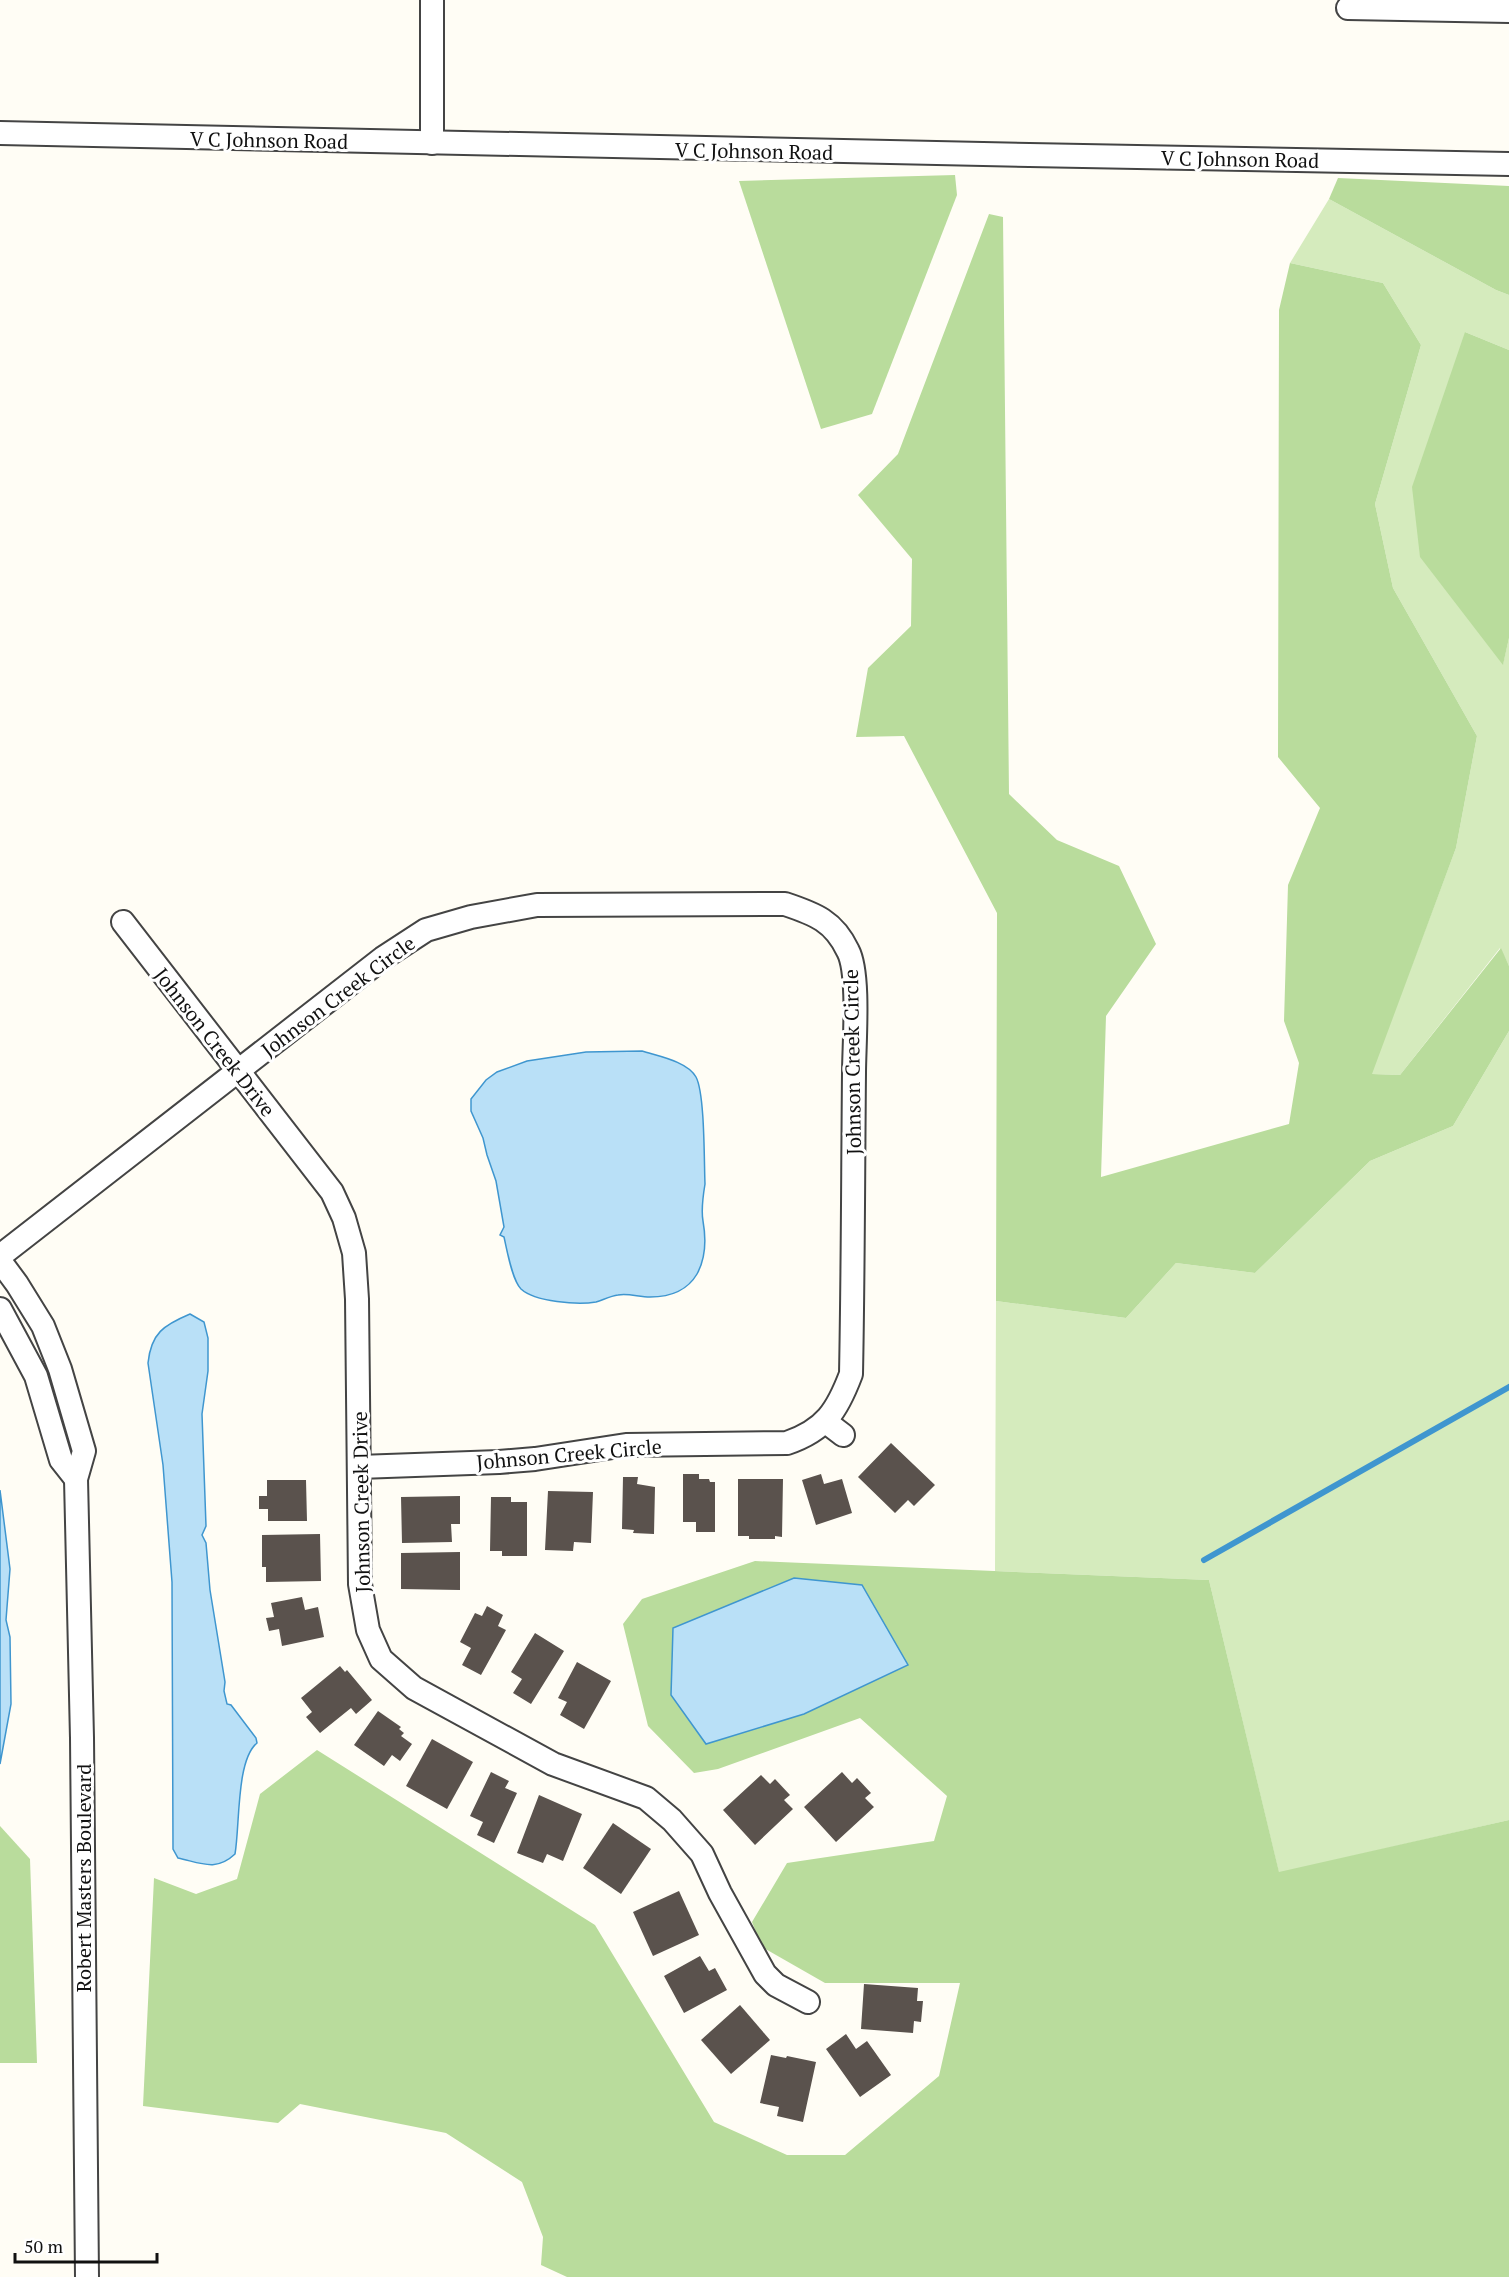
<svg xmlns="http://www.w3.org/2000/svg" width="1509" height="2277" viewBox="0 0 1509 2277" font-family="'PT Serif',serif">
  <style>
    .green { fill: #d5ebbd }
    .forest { fill: #b9dc9c }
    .water { fill: #b9e0f7; stroke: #3f96cf; stroke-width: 1.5 }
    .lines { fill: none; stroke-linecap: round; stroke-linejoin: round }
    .stream { stroke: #3f96cf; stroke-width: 6 }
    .building { fill: #5a524d }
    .street-casing { stroke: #444; stroke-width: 26 }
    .street { stroke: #fff; stroke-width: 22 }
    .labels { text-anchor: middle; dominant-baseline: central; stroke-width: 6; stroke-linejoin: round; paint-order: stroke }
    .street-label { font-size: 20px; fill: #111; stroke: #fff }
  </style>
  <rect width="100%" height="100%" fill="#fffdf5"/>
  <g class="green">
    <path d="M 1329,199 L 1496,290 L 1509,295 L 1509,350 L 1465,332 L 1503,664 L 1509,638 L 1509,966 L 1500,948 L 1400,1075 L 1371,1074 L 1456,848 L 1477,736 L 1393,588 L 1375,504 L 1421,345 L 1383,283 L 1290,263 Z"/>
    <path d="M 1509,1031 L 1509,1820 L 1279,1873 L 1209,1580 L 995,1571 L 996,1301 L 1126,1318 L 1176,1263 L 1255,1273 L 1370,1161 L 1453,1126 Z"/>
  </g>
  <g class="forest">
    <path d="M 955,175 L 957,195 L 872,414 L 821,429 L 739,181 Z"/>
    <path d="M 1338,178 L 1509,186 L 1509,295 L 1496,290 L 1329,199 Z"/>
    <path d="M 989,214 L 1003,217 L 1009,794 L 1057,840 L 1119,866 L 1156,944 L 1106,1016 L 1101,1177 L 1289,1124 L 1299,1063 L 1284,1021 L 1288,885 L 1320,808 L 1278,757 L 1279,310 L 1290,263 L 1383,283 L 1421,345 L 1375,504 L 1393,588 L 1477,736 L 1456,848 L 1372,1074 L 1400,1075 L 1501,948 L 1509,966 L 1509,1031 L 1453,1126 L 1370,1161 L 1255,1273 L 1176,1263 L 1126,1318 L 996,1301 L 997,913 L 904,736 L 856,737 L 868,668 L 911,626 L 912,559 L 858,495 L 898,454 Z"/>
    <path d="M 1465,332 L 1509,350 L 1509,638 L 1503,665 L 1420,557 L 1412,487 Z"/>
    <path d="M 755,1561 L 1209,1580 L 1279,1872 L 1509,1820 L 1509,2277 L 567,2277 L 541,2265 L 543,2237 L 522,2182 L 446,2133 L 300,2104 L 278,2123 L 143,2106 L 154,1878 L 196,1894 L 237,1879 L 260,1794 L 317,1750 L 595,1925 L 714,2122 L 787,2155 L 845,2155 L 939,2076 L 960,1983 L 825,1983 L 762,1947 L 752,1922 L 787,1863 L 934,1841 L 947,1796 L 860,1718 L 718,1769 L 694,1773 L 648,1726 L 623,1624 L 642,1599 Z"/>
    <path d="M 0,1826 L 30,1859 L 37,2063 L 0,2063 Z"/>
  </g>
  <g class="water">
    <path d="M 642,1051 C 657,1056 687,1061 696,1077 C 705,1094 704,1162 705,1184 C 703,1196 701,1210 703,1221 C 706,1238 706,1258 697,1274 C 687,1291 669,1297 650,1297 C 639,1297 628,1293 618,1295 C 610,1296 603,1300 596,1302 C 578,1305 535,1302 521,1289 C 512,1280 507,1250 504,1237 L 500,1235 L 504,1227 L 496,1181 L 487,1155 L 483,1138 L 471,1111 L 471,1099 L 486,1080 L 497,1072 L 527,1061 L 586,1052 Z"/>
    <path d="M 190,1314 L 204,1322 L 208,1338 L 208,1371 L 202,1414 L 206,1526 L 202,1535 L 206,1543 L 210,1590 L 225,1682 L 224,1691 L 227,1704 L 231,1705 L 256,1738 L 257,1743 C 236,1760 240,1826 235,1854 C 216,1872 201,1863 178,1858 L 173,1849 L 172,1582 L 163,1465 L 148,1363 C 151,1333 164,1325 190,1314 Z"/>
    <path d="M 0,1490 L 10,1569 L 6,1620 L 10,1637 L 11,1704 L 0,1764 Z"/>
    <path d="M 794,1578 L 862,1585 L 908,1665 L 804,1714 L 706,1744 L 671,1695 L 673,1628 Z"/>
  </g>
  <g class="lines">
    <path class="stream" d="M 1204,1560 L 1509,1387"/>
  </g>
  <g class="building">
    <path d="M 891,1443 L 935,1485 L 914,1506 L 908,1500 L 895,1513 L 858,1477 Z"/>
    <path d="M 683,1474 L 699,1474 L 699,1479 L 709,1479 L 710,1482 L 715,1482 L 715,1532 L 696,1532 L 696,1522 L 683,1522 Z"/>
    <path d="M 821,1474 L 824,1484 L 842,1479 L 852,1513 L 816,1525 L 802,1480 Z"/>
    <path d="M 623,1477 L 638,1477 L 637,1484 L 655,1487 L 654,1534 L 633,1533 L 634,1530 L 622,1529 Z"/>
    <path d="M 738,1479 L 783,1479 L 782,1537 L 775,1536 L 775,1539 L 749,1539 L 749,1536 L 738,1536 Z"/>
    <path d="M 267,1480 L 306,1480 L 307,1521 L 268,1521 L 268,1509 L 259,1509 L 259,1496 L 267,1496 Z"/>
    <path d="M 548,1491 L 593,1492 L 591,1543 L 574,1542 L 573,1551 L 545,1550 Z"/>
    <path d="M 460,1496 L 460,1524 L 451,1524 L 452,1542 L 402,1543 L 401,1497 Z"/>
    <path d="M 491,1497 L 511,1497 L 511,1502 L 527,1502 L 527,1556 L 502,1556 L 502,1551 L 490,1551 Z"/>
    <path d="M 320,1534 L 321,1581 L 266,1582 L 266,1567 L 262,1567 L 262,1535 Z"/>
    <path d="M 460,1552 L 460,1590 L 401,1589 L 401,1553 Z"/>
    <path d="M 302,1597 L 305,1610 L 318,1607 L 324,1637 L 282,1646 L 279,1629 L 269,1631 L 266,1618 L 274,1617 L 271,1603 Z"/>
    <path d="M 487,1606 L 503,1615 L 498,1626 L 506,1630 L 481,1675 L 462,1665 L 471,1648 L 460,1642 L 475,1613 L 482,1616 Z"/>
    <path d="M 535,1633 L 564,1651 L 531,1704 L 513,1693 L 522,1679 L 511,1672 Z"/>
    <path d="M 577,1662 L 611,1681 L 584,1729 L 560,1715 L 567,1702 L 558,1698 Z"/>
    <path d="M 340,1666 L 345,1672 L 347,1670 L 372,1700 L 356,1714 L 351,1708 L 320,1733 L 306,1717 L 312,1712 L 301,1698 Z"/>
    <path d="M 378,1711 L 401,1727 L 399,1729 L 404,1733 L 401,1736 L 412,1744 L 400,1761 L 392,1755 L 384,1766 L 354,1745 Z"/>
    <path d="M 432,1739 L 473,1762 L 447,1809 L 406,1786 Z"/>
    <path d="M 491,1772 L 509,1781 L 505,1788 L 517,1793 L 494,1843 L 477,1835 L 483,1822 L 470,1816 Z"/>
    <path d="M 842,1772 L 852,1783 L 857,1778 L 871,1793 L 865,1798 L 874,1807 L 836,1842 L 804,1807 Z"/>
    <path d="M 761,1775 L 770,1784 L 775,1779 L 790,1795 L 784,1800 L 793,1809 L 755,1845 L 723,1810 Z"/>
    <path d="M 539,1795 L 582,1814 L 563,1861 L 547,1854 L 543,1863 L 517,1853 Z"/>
    <path d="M 613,1823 L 651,1849 L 621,1894 L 583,1868 Z"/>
    <path d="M 679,1891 L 699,1935 L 653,1956 L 633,1912 Z"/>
    <path d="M 700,1956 L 709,1971 L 715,1968 L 727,1990 L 684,2013 L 664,1976 Z"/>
    <path d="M 864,1984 L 918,1988 L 917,2001 L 923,2001 L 921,2022 L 914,2021 L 913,2033 L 861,2029 Z"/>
    <path d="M 740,2005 L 770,2040 L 731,2074 L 701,2040 Z"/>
    <path d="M 846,2034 L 856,2049 L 867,2041 L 891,2075 L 860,2097 L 826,2049 Z"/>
    <path d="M 771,2055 L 786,2058 L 787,2056 L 816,2062 L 803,2122 L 777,2116 L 779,2107 L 760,2103 Z"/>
  </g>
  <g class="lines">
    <g class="street-casing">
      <g id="street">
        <path d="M 1348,8 L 1509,11"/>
        <path d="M 0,133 C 503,147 1006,154 1509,164"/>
        <path d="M 432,143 L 432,0"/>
        <path d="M 123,922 L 332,1192 L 344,1218 L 354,1253 L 357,1299 L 360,1584 L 368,1630 L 381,1659 L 414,1688 L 553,1764 L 646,1798 L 672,1820 L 702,1854 L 720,1893 L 765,1974 L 776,1985 L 808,2002"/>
        <path d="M 0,1256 L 383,958 L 426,930 L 471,917 L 537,905 L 785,904 C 815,914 834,921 848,951 C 860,974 854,1045 854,1073 C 853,1174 853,1274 851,1374 C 837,1411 825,1430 787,1443 L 626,1445 L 535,1459 L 499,1462 L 359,1467"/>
        <path d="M 0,1261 L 17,1284 L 43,1326 L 60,1369 L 84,1451 L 76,1479 L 82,1738 L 87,2277"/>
        <path d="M 0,1309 L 36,1376 L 61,1460 L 76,1479"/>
        <path d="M 826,1422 L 843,1435"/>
      </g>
    </g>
    <use href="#street" class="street"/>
  </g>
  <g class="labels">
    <g class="street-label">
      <text transform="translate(269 140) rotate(1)">V C Johnson Road</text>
      <text transform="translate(754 151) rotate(1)">V C Johnson Road</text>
      <text transform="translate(1240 159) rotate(1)">V C Johnson Road</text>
      <text transform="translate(338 996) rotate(-37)">Johnson Creek Circle</text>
      <text transform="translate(215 1042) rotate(52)">Johnson Creek Drive</text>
      <text transform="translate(852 1062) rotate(-91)">Johnson Creek Circle</text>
      <text transform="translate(569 1454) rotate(-5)">Johnson Creek Circle</text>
      <text transform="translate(361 1502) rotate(-91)">Johnson Creek Drive</text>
      <text transform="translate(83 1878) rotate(-90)">Robert Masters Boulevard</text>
    </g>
  </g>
  <path d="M15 2253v9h142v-9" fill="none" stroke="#111111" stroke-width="3"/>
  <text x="24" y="2253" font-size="18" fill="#111111" stroke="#ffffff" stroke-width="4.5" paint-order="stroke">50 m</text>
</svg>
